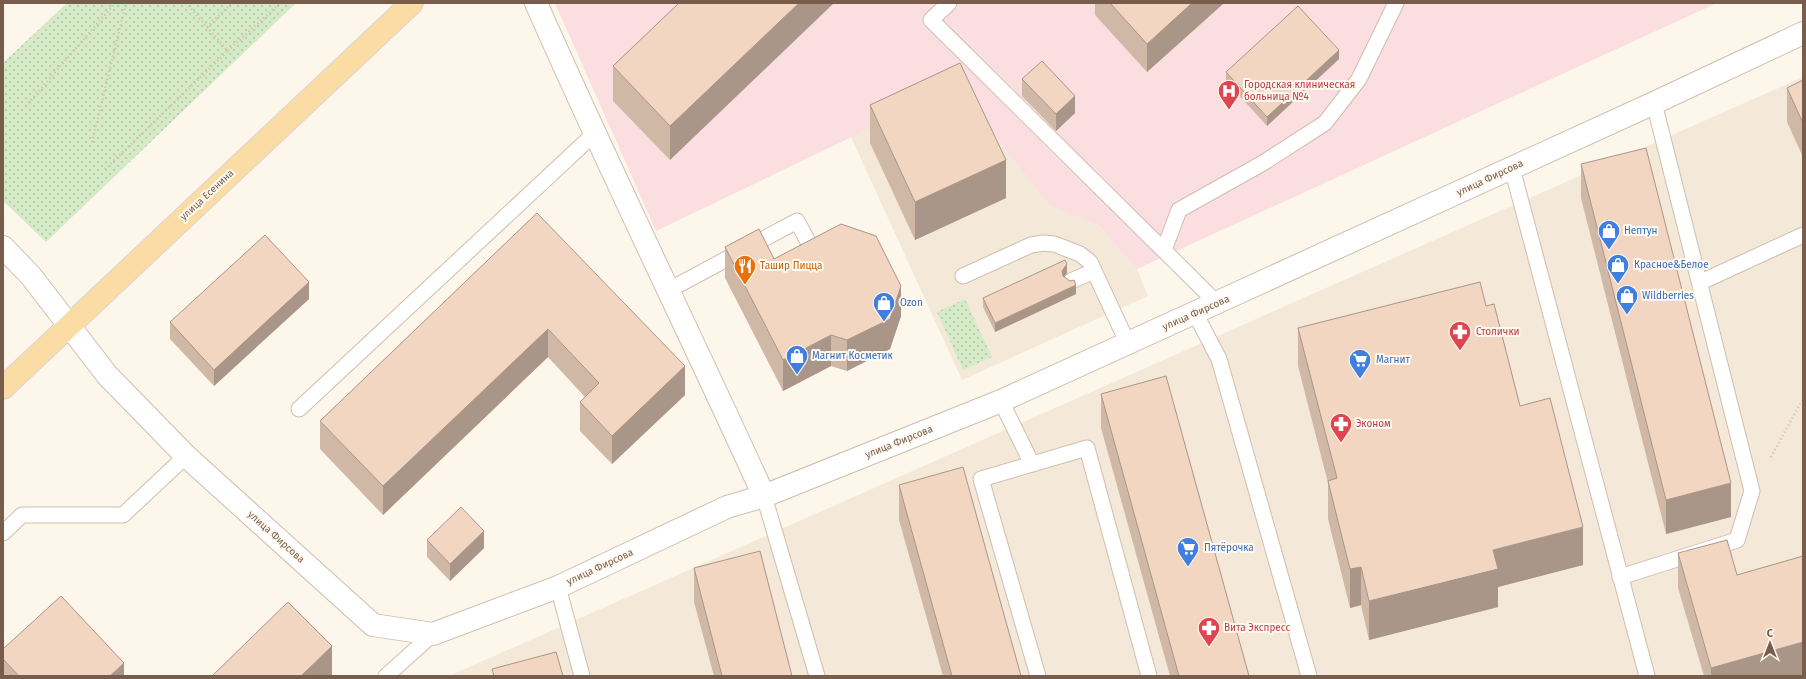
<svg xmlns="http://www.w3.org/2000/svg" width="1806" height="679" viewBox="0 0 1806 679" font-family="'Fira Sans',sans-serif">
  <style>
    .residential { fill: #f4e8d9 }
    .medical { fill: #fadee0 }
    .park { fill: url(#park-dots) }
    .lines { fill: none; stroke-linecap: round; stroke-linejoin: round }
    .service-casing { stroke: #cfbeaf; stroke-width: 17 }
    .minor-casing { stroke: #cfbeaf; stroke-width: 24 }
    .primary-casing { stroke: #dcd5d1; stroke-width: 24 }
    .path { stroke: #d8b9a4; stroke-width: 2.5; stroke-dasharray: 1 3; stroke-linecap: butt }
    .service { stroke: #fff; stroke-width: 15 }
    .minor { stroke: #fff; stroke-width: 22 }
    .primary { stroke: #fadca4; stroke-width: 22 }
    .wall { fill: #d0b8a7 }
    .shaded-wall { fill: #a99688 }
    .building { fill: #f2d6c2; stroke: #a99688 }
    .labels { text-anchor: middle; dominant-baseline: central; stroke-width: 4; stroke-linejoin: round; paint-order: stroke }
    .health-label { font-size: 10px; fill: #be3a42; stroke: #fffaf1; text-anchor: start }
    .street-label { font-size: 10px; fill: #785d4d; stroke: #fffaf1 }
    .shop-label { font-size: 10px; fill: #366cbe; stroke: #fffaf1; text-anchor: start }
    .food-label { font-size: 10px; fill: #c56008; stroke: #fffaf1; text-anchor: start }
  </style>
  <defs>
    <pattern id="park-dots" width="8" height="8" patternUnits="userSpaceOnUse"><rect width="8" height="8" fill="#d5ebc8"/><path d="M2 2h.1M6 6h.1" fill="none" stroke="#b2c2a5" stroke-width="1.8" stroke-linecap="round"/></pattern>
  </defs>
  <rect width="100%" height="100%" fill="#fdf6ea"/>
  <g class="residential">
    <path d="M 1803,77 L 1803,676 L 449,676 Z"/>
    <path d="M 960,85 L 1007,152 L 1050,204 L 1098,225 L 1137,269 L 1148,296 L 962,380 L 851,137 Z"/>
  </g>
  <path class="medical" d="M 555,3 L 1717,3 L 1137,269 L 1098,225 L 1050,205 L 1007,152 L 960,85 L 656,231 Z"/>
  <g class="park">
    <path d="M 67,3 L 296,3 L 46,242 L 3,201 L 3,63 Z"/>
    <path d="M 965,299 L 992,357 L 963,370 L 937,312 Z"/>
  </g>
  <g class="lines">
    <g class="service-casing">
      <g id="service">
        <path d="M 949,3 L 931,20 L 1217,303"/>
        <path d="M 1512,168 L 1647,676"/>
        <path d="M 1164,250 L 1179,210 L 1263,163 L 1325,123 L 1359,79 L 1396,3"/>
        <path d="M 963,276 L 1031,245 L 1044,243 L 1054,244 L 1080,254 L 1090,262 L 1128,344"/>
        <path d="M 1071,281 L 1094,271"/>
        <path d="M 1701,282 L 1803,235"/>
        <path d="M 669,290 L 797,221 L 814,253"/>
        <path d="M 1195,313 L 1219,359 L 1309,676"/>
        <path d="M 1001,401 L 1032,464"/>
        <path d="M 299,409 L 594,134"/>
        <path d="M 764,496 L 817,676"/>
        <path d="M 3,533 L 22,515 L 123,515 L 186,456"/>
        <path d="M 1620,577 L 1737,540 L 1752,491 L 1654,103"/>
        <path d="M 558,587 L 582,676"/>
        <path d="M 386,676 L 433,634"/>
        <path d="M 1038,676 L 981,479 L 1087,448 L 1149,676"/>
      </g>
    </g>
    <g class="minor-casing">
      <g id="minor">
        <path d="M 536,3 C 609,169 689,331 764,496"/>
        <path d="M 3,247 L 31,276 L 107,375 L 186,456 L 373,625 L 433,634 L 558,587 L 727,507 L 764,496 L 1001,401 L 1654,103 L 1803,33"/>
      </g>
    </g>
    <g class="primary-casing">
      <path id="primary" d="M 3,388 L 412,3"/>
    </g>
    <g class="path">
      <path d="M 186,3 L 228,51 L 280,3"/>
      <path d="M 207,27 L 232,3"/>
      <path d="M 26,106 L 115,3"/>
      <path d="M 92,142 L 126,3"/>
      <path d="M 105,169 L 228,51"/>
      <path d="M 1771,457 L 1803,399"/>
    </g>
    <use href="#service" class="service"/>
    <use href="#minor" class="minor"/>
    <use href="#primary" class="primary"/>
  </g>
  <g class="wall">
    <path d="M 679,3 L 670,160 L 613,101 L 613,66 Z"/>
    <path d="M 1095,3 L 1224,3 L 1147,72 L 1095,15 Z"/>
    <path d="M 1339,59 L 1267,126 L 1226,81 L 1226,72 Z"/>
    <path d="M 1022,79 L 1075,113 L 1056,131 L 1022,96 Z"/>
    <path d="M 1803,80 L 1803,157 L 1787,122 L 1787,88 Z"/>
    <path d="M 870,105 L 1006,198 L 915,240 L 870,143 Z"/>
    <path d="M 1581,164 L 1731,517 L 1666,534 L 1581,198 Z"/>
    <path d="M 537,213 L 685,395 L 612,464 L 580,431 L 580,402 L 585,397 L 548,357 L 383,515 L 320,449 L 320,421 Z"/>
    <path d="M 725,247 L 774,259 L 901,316 L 890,349 L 847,371 L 831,366 L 783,391 L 725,278 Z"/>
    <path d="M 1067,273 L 1064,277 L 1070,281 L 1076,294 L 995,332 L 983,307 L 983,298 Z"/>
    <path d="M 309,299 L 214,386 L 170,339 L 170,322 Z"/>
    <path d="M 1486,306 L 1520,406 L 1583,565 L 1498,587 L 1498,607 L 1369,640 L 1361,605 L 1350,608 L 1328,519 L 1328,483 L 1298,366 L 1298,328 Z"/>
    <path d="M 1101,394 L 1249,676 L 1170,676 L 1101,428 Z"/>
    <path d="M 899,485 L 1021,676 L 943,676 L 899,520 Z"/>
    <path d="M 427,540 L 484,548 L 450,581 L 427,557 Z"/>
    <path d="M 1678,553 L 1737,575 L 1803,676 L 1704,676 L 1678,588 Z"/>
    <path d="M 694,568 L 792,676 L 714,676 L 694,602 Z"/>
    <path d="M 3,649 L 124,676 L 3,676 Z"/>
  </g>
  <g class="shaded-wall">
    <path d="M 799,3 L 834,3 L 670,160 L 670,126 Z"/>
    <path d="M 1192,3 L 1224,3 L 1147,72 L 1147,44 Z"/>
    <path d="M 1339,50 L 1339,59 L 1267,126 L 1267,117 Z"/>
    <path d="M 1075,96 L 1075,113 L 1056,131 L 1056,114 Z"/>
    <path d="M 1006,160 L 1006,198 L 915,240 L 915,202 Z"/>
    <path d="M 1067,264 L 1067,273 L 1062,280 L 1062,271 Z"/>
    <path d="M 309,282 L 309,299 L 214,386 L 214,370 Z"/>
    <path d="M 1076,285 L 1076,294 L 995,332 L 995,323 Z"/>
    <path d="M 901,286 L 901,316 L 890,349 L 847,371 L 847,340 Z"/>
    <path d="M 548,329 L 548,357 L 383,515 L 383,486 Z"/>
    <path d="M 831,335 L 831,366 L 783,391 L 783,360 Z"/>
    <path d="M 685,366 L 685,395 L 612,464 L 612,436 Z"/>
    <path d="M 1731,483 L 1731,517 L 1666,534 L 1666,500 Z"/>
    <path d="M 1583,527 L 1583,565 L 1498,587 L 1498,607 L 1369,640 L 1369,601 L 1493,550 Z"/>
    <path d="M 484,531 L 484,548 L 450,581 L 450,564 Z"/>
    <path d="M 1361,567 L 1361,605 L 1350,608 L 1350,569 Z"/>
    <path d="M 1803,642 L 1803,676 L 1711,676 L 1711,668 Z"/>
    <path d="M 332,646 L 332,676 L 301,676 Z"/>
    <path d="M 124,663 L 124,676 L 110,676 Z"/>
  </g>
  <g class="building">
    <path d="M 679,3 L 799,3 L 670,126 L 613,66 Z"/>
    <path d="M 1110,3 L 1192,3 L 1147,44 Z"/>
    <path d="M 1298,6 L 1339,50 L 1267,117 L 1226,72 Z"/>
    <path d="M 1042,61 L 1075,96 L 1056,114 L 1022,79 Z"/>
    <path d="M 960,63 L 1006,160 L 915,202 L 870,105 Z"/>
    <path d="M 1803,80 L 1803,123 L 1787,88 Z"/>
    <path d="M 1646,148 L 1731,483 L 1666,500 L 1581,164 Z"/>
    <path d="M 537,213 L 685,366 L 612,436 L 580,402 L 599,383 L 548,329 L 383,486 L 320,421 Z"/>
    <path d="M 841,224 L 876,236 L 901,286 L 890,319 L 847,340 L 831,335 L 783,360 L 725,247 L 759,229 L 774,259 Z"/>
    <path d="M 265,235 L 309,282 L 214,370 L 170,322 Z"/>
    <path d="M 1065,260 L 1067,264 L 1062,271 L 1063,276 L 1070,281 L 1074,280 L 1076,285 L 995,323 L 983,298 Z"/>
    <path d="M 1480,282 L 1486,306 L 1494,304 L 1520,406 L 1550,398 L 1583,527 L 1493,550 L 1498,569 L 1369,601 L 1361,567 L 1350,569 L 1328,481 L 1337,478 L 1298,328 Z"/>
    <path d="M 1166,376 L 1249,676 L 1179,676 L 1101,394 Z"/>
    <path d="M 963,467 L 1021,676 L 952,676 L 899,485 Z"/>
    <path d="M 461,507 L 484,531 L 450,564 L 427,540 Z"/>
    <path d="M 1727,540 L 1737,575 L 1803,556 L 1803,642 L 1711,668 L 1678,553 Z"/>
    <path d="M 760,551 L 792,676 L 722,676 L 694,568 Z"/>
    <path d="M 61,596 L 124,663 L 110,676 L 19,676 L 3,659 L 3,649 Z"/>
    <path d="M 288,602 L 332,646 L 301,676 L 212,676 Z"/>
    <path d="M 556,652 L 563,676 L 494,676 L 492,669 Z"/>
  </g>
  <defs>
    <g id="hospital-pin" transform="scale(1.15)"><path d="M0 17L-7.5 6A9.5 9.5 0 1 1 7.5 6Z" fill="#e0444e" stroke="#fffaf1"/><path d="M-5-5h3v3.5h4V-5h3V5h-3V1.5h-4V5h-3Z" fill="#fff"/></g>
    <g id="shop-pin" transform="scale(1.15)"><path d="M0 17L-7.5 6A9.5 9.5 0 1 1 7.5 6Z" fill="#3f7fe0" stroke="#fffaf1"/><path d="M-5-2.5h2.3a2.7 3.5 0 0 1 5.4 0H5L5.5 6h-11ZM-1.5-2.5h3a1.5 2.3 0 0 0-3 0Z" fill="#fff"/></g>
    <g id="restaurant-pin" transform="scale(1.15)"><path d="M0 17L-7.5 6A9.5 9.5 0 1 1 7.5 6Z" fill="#e8710a" stroke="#fffaf1"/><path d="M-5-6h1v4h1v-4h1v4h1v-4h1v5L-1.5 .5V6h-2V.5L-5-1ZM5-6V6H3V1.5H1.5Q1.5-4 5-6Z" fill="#fff"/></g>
    <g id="pharmacy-pin" transform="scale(1.15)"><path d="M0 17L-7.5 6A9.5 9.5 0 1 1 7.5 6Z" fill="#e0444e" stroke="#fffaf1"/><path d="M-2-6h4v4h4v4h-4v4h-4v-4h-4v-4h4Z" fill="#fff"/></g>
    <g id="supermarket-pin" transform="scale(1.15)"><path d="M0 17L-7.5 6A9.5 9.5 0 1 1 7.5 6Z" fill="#3f7fe0" stroke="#fffaf1"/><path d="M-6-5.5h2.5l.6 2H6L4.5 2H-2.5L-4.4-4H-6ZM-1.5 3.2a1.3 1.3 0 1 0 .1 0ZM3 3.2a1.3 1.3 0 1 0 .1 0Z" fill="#fff"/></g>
  </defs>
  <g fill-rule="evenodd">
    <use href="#hospital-pin" x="1229" y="91"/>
    <use href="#shop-pin" x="1609" y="231"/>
    <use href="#shop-pin" x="1618" y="265"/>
    <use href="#restaurant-pin" x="745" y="266"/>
    <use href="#shop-pin" x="1627" y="296"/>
    <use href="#shop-pin" x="884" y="303"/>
    <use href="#pharmacy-pin" x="1460" y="332"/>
    <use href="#shop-pin" x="797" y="356"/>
    <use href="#supermarket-pin" x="1360" y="360"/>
    <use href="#pharmacy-pin" x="1341" y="424"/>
    <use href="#supermarket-pin" x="1188" y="548"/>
    <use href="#pharmacy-pin" x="1209" y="628"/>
  </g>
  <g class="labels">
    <g class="health-label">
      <text x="1244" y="85">Городская клиническая<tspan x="1244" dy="12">больница №4</tspan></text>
      <text x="1476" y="332">Столички</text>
      <text x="1356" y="424">Эконом</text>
      <text x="1224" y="628">Вита Экспресс</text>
    </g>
    <g class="street-label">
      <text transform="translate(1490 178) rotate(-25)">улица Фирсова</text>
      <text transform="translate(207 195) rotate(-43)">улица Есенина</text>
      <text transform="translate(1196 313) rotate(-24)">улица Фирсова</text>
      <text transform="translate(899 442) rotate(-22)">улица Фирсова</text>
      <text transform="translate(276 537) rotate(42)">улица Фирсова</text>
      <text transform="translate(600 567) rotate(-25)">улица Фирсова</text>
    </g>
    <g class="shop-label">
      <text x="1624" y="231">Нептун</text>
      <text x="1634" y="265">Красное&amp;Белое</text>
      <text x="1642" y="296">Wildberries</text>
      <text x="900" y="303">Ozon</text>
      <text x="812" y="356">Магнит Косметик</text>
      <text x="1376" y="360">Магнит</text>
      <text x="1204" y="548">Пятёрочка</text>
    </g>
    <g class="food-label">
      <text x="760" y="266">Ташир Пицца</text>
    </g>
  </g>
  <rect width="1806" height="679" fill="none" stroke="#785d4d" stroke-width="8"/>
  <g transform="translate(1770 643)" stroke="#fffaf1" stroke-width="3" paint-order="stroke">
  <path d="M0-3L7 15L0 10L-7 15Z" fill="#785d4d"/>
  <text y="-6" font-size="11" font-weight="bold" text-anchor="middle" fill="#785d4d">С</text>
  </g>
</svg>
